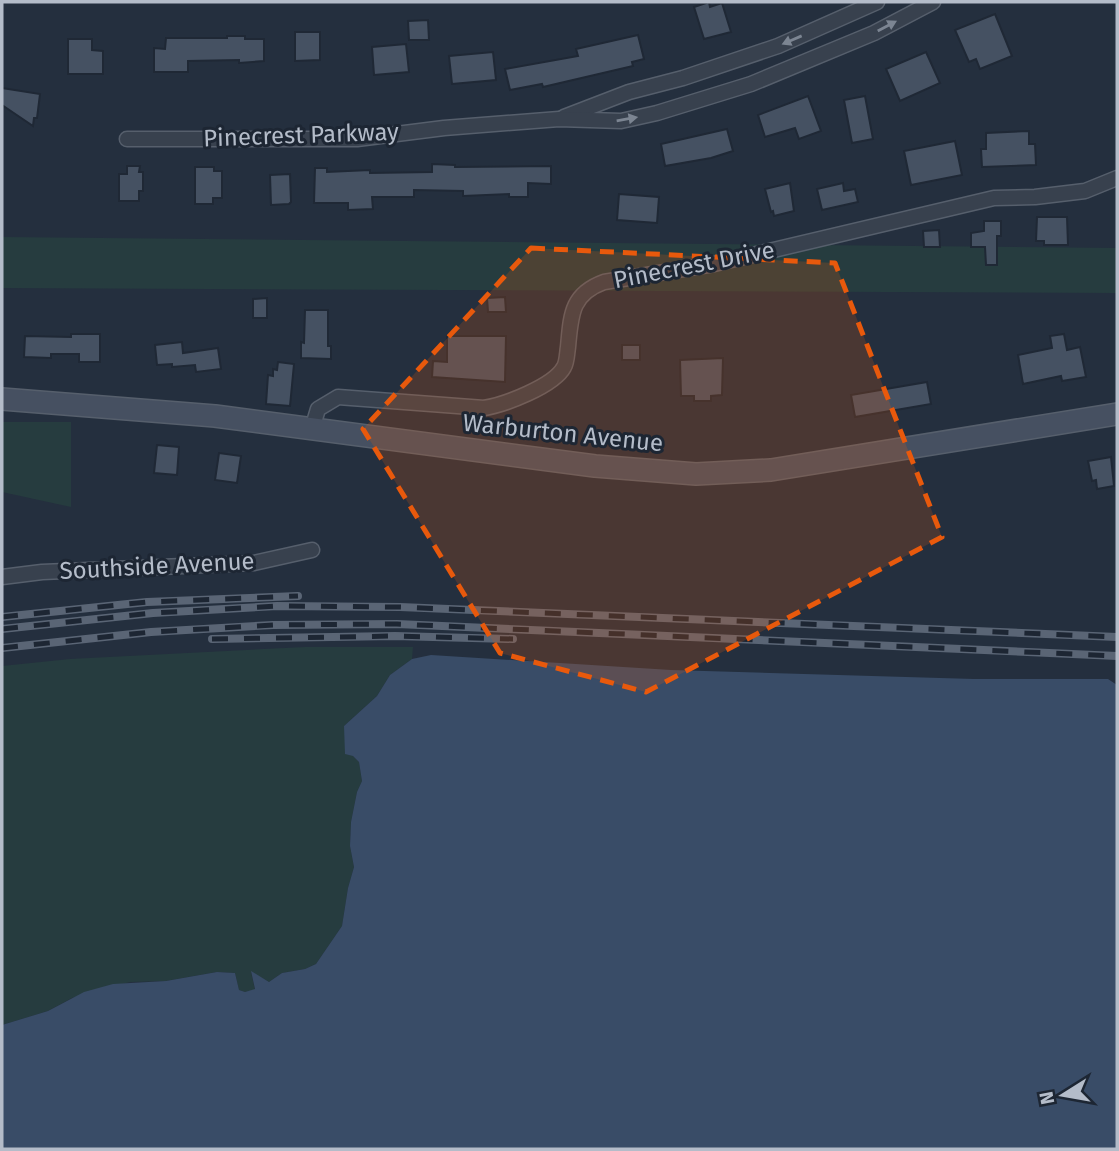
<svg xmlns="http://www.w3.org/2000/svg" width="1119" height="1151" viewBox="0 0 1119 1151" font-family="'Fira Sans',sans-serif">
  <style>
    .green { fill: #263c3f }
    .water { fill: #394c67 }
    .building { fill: #455162; stroke: #1f2835; stroke-width: 2 }
    .lines { fill: none; stroke-linecap: round; stroke-linejoin: round }
    .street-casing { stroke: #565f6c; stroke-width: 17 }
    .secondary-casing { stroke: #565f6c; stroke-width: 24 }
    .street { stroke: #38414e; stroke-width: 14 }
    .secondary { stroke: #465061; stroke-width: 21 }
    .rail-casing { stroke: #5a6575; stroke-width: 8 }
    .rail { stroke: #1d2633; stroke-width: 5; stroke-dasharray: 16; stroke-linecap: butt }
    .oneway { fill: #7c8592 }
    .marked { fill: #e8590c; fill-opacity: 0.2; stroke: #e8590c; stroke-width: 5; stroke-dasharray: 14 9; stroke-linejoin: round }
    .labels { text-anchor: middle; dominant-baseline: central; stroke-width: 6; stroke-linejoin: round; paint-order: stroke }
    .street-label { font-size: 24px; fill: #b4bcc9; stroke: #1d2633 }
  </style>
  <rect width="100%" height="100%" fill="#242f3e"/>
  <g class="green">
    <path d="M 2,237 L 1117,248 L 1117,293 L 2,288 Z"/>
    <path d="M 2,422 L 71,422 L 71,507 L 2,492 Z"/>
    <path d="M 305,647 L 413,647 L 412,659 L 390,675 L 377,696 L 344,726 L 353,756 L 359,762 L 362,781 L 357,792 L 351,822 L 350,846 L 354,867 L 348,888 L 342,926 L 316,964 L 305,969 L 282,973 L 269,982 L 251,972 L 255,990 L 245,992 L 239,990 L 235,973 L 217,972 L 166,981 L 130,982 L 72,998 L 48,1011 L 2,1025 L 2,666 L 70,659 Z"/>
  </g>
  <path class="water" d="M 431,655 L 671,670 L 974,679 L 1108,679 L 1117,685 L 1117,1149 L 2,1149 L 2,1025 L 48,1011 L 84,992 L 113,984 L 166,981 L 217,972 L 235,973 L 239,990 L 245,992 L 255,989 L 251,971 L 269,982 L 282,973 L 305,969 L 316,964 L 342,926 L 348,888 L 354,867 L 350,846 L 351,822 L 357,792 L 362,781 L 359,762 L 353,756 L 345,754 L 344,726 L 377,696 L 390,675 L 412,659 Z"/>
  <g class="building">
    <path d="M 709,2 L 710,7 L 722,3 L 731,32 L 704,39 L 694,7 Z"/>
    <path d="M 995,14 L 1012,56 L 980,69 L 976,59 L 969,62 L 955,30 Z"/>
    <path d="M 428,20 L 429,40 L 409,40 L 408,21 Z"/>
    <path d="M 295,32 L 320,32 L 320,60 L 295,61 Z"/>
    <path d="M 638,35 L 644,59 L 632,62 L 633,66 L 543,87 L 542,84 L 510,90 L 505,69 L 578,56 L 576,49 Z"/>
    <path d="M 227,36 L 245,36 L 245,39 L 264,39 L 264,61 L 239,63 L 239,60 L 188,61 L 188,72 L 154,72 L 154,48 L 165,49 L 166,38 L 227,38 Z"/>
    <path d="M 68,39 L 92,39 L 92,50 L 103,51 L 103,74 L 68,74 Z"/>
    <path d="M 406,44 L 409,72 L 374,75 L 372,47 Z"/>
    <path d="M 493,52 L 496,80 L 452,84 L 449,56 Z"/>
    <path d="M 926,52 L 940,83 L 900,101 L 886,69 Z"/>
    <path d="M 2,88 L 40,94 L 37,118 L 34,118 L 33,126 L 2,105 Z"/>
    <path d="M 808,96 L 821,131 L 799,139 L 795,128 L 765,137 L 758,115 Z"/>
    <path d="M 865,96 L 873,139 L 852,143 L 844,100 Z"/>
    <path d="M 727,129 L 733,151 L 711,158 L 665,166 L 661,144 Z"/>
    <path d="M 1029,131 L 1029,144 L 1035,144 L 1036,165 L 982,167 L 981,149 L 986,149 L 986,133 Z"/>
    <path d="M 955,141 L 962,175 L 911,185 L 904,151 Z"/>
    <path d="M 432,164 L 455,165 L 455,167 L 551,166 L 551,184 L 528,183 L 528,197 L 509,197 L 509,194 L 463,196 L 463,191 L 414,190 L 414,197 L 372,197 L 373,209 L 348,210 L 348,203 L 314,203 L 315,168 L 327,168 L 327,172 L 370,170 L 370,173 L 432,172 Z"/>
    <path d="M 127,166 L 140,166 L 139,172 L 143,172 L 143,191 L 139,191 L 139,201 L 119,201 L 119,174 L 127,174 Z"/>
    <path d="M 195,167 L 214,167 L 214,171 L 222,171 L 222,198 L 213,198 L 213,204 L 195,204 Z"/>
    <path d="M 290,174 L 291,202 L 289,204 L 271,205 L 270,175 Z"/>
    <path d="M 790,183 L 794,211 L 774,216 L 773,211 L 771,212 L 765,189 Z"/>
    <path d="M 843,183 L 844,191 L 855,189 L 858,202 L 822,210 L 817,189 Z"/>
    <path d="M 619,194 L 659,197 L 657,223 L 617,220 Z"/>
    <path d="M 1037,217 L 1067,217 L 1068,245 L 1044,245 L 1044,241 L 1036,241 Z"/>
    <path d="M 984,221 L 1001,221 L 1001,236 L 997,236 L 997,265 L 986,265 L 985,247 L 971,247 L 971,233 L 984,231 Z"/>
    <path d="M 939,230 L 940,247 L 924,247 L 923,231 Z"/>
    <path d="M 505,297 L 506,312 L 488,312 L 487,298 Z"/>
    <path d="M 267,298 L 267,318 L 253,318 L 253,299 Z"/>
    <path d="M 305,310 L 328,310 L 328,346 L 331,346 L 331,359 L 301,358 L 301,342 L 304,343 Z"/>
    <path d="M 71,334 L 100,334 L 100,362 L 79,362 L 79,354 L 51,354 L 51,358 L 24,357 L 25,336 L 71,337 Z"/>
    <path d="M 1064,334 L 1067,350 L 1080,347 L 1086,377 L 1062,381 L 1061,376 L 1023,384 L 1018,355 L 1052,348 L 1050,336 Z"/>
    <path d="M 447,336 L 506,336 L 505,382 L 432,377 L 433,361 L 447,362 Z"/>
    <path d="M 182,342 L 183,353 L 218,348 L 221,369 L 196,372 L 195,365 L 172,367 L 172,364 L 157,365 L 155,345 Z"/>
    <rect x="622" y="345" width="18" height="15"/>
    <path d="M 723,358 L 722,395 L 711,396 L 711,401 L 694,401 L 694,396 L 681,396 L 680,360 Z"/>
    <path d="M 278,362 L 294,364 L 290,406 L 266,404 L 268,375 L 273,376 L 273,369 L 277,370 Z"/>
    <path d="M 927,382 L 931,404 L 855,417 L 851,395 Z"/>
    <path d="M 157,445 L 179,447 L 177,475 L 154,473 Z"/>
    <path d="M 219,453 L 241,456 L 237,483 L 215,480 Z"/>
    <path d="M 1111,457 L 1114,486 L 1097,489 L 1096,480 L 1092,481 L 1088,461 Z"/>
  </g>
  <g class="lines">
    <g class="street-casing">
      <g id="street">
        <path d="M 564,117 L 629,92 L 683,78 L 778,46 L 877,2"/>
        <path d="M 127,139 L 357,139 L 444,128 L 559,119 L 621,121 L 657,113 L 751,84 L 874,33 L 933,2"/>
        <path d="M 312,429 L 318,409 L 338,397 L 484,408 C 504,405 554,386 564,367 C 567,362 567,353 568,347 C 571,315 571,294 604,282 L 714,264 L 994,198 L 1035,197 L 1085,191 L 1117,178"/>
        <path d="M 2,577 L 42,572 L 254,563 L 312,550"/>
      </g>
    </g>
    <g class="secondary-casing">
      <path id="secondary" d="M 2,399 L 215,416 L 595,466 L 696,474 L 771,470 L 1117,414"/>
    </g>
    <use href="#street" class="street"/>
    <use href="#secondary" class="secondary"/>
    <g class="rail-casing">
      <g id="rail">
        <path d="M 2,617 L 147,602 L 298,596"/>
        <path d="M 2,629 L 153,613 L 277,606 L 400,607 L 1117,637"/>
        <path d="M 212,639 L 395,636 L 513,639"/>
        <path d="M 2,648 L 151,632 L 273,625 L 397,624 L 1117,656"/>
      </g>
    </g>
    <use href="#rail" class="rail"/>
  </g>
  <defs><path id="oneway-solid" d="M-6-.8H1V-3.2L6.5 0L1 3.2V.8H-6Z" transform="scale(1.75)"/></defs>
  <g class="oneway">
    <use href="#oneway-solid" transform="translate(887 26) rotate(-28)"/>
    <use href="#oneway-solid" transform="translate(792 40) rotate(157)"/>
    <use href="#oneway-solid" transform="translate(627 119) rotate(-10)"/>
  </g>
  <path class="marked" d="M 531,248 L 835,263 L 942,537 L 646,692 L 500,653 L 363,429 Z"/>
  <g class="labels">
    <g class="street-label">
      <text transform="translate(301 135) rotate(-2)">Pinecrest Parkway</text>
      <text transform="translate(694 265) rotate(-11)">Pinecrest Drive</text>
      <text transform="translate(563 433) rotate(6)">Warburton Avenue</text>
      <text transform="translate(157 566) rotate(-3)">Southside Avenue</text>
    </g>
  </g>
  <rect width="1119" height="1151" fill="none" stroke="#b4bcc9" stroke-width="7"/>
  <g transform="translate(1063 1095) rotate(259)" stroke="#1d2633" stroke-width="5" paint-order="stroke">
  <path d="M0-5L12 26L0 18L-12 26Z" fill="#b4bcc9"/>
  <text y="-10" font-size="19" font-weight="bold" text-anchor="middle" fill="#b4bcc9">N</text>
  </g>
</svg>
